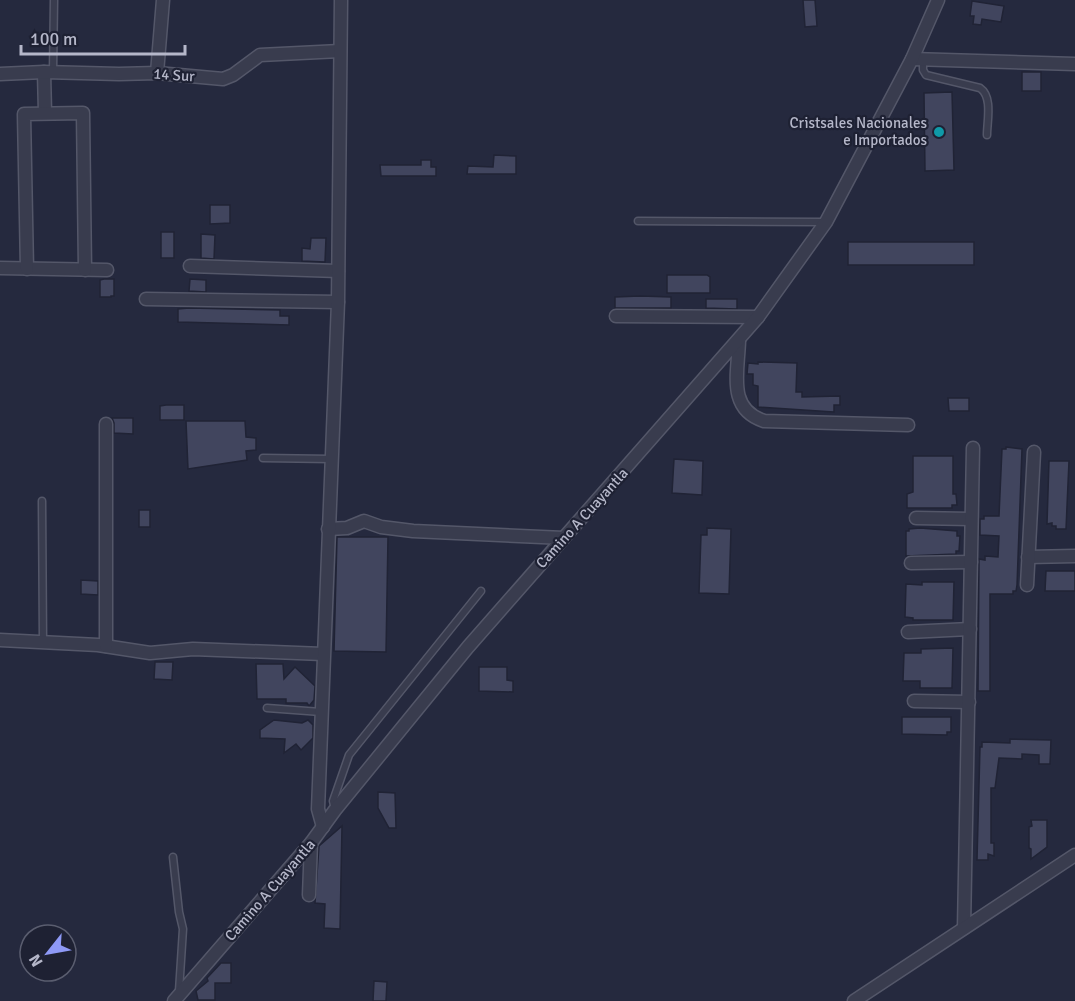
<svg xmlns="http://www.w3.org/2000/svg" width="1075" height="1001" viewBox="0 0 1075 1001" font-family="Signika,sans-serif">
  <style>
    .building { fill: #41455e; stroke: #202335; stroke-width: 1.5 }
    .lines { fill: none; stroke-linecap: round; stroke-linejoin: round }
    .lane-casing { stroke: #545769; stroke-width: 9 }
    .street-casing { stroke: #545769; stroke-width: 15 }
    .lane { stroke: #393c4e; stroke-width: 6 }
    .street { stroke: #393c4e; stroke-width: 12 }
    .culture-dot { fill: #0f9aa8; stroke: #1e2133; stroke-width: 2 }
    .labels { text-anchor: middle; dominant-baseline: central; stroke-width: 4.5; stroke-linejoin: round; paint-order: stroke }
    .street-label { font-size: 15px; fill: #b5b7c9; stroke: #1e2133 }
    .poi-label { font-size: 15px; fill: #b5b7c9; stroke: #1e2133; text-anchor: end }
  </style>
  <rect width="100%" height="100%" fill="#25293e"/>
  <g class="building">
    <path d="M 803,0 L 815,0 L 817,26 L 805,27 Z"/>
    <path d="M 972,1 L 1004,6 L 1001,22 L 982,19 L 981,25 L 973,24 L 974,16 L 970,16 Z"/>
    <rect x="1022" y="72" width="19" height="19"/>
    <path d="M 952,92 L 954,170 L 925,171 L 924,93 Z"/>
    <path d="M 494,155 L 516,156 L 516,174 L 467,174 L 468,166 L 493,167 Z"/>
    <path d="M 421,160 L 431,160 L 431,167 L 436,167 L 436,176 L 381,176 L 380,165 L 421,165 Z"/>
    <path d="M 210,205 L 230,205 L 230,223 L 210,224 Z"/>
    <rect x="161" y="232" width="13" height="26"/>
    <path d="M 201,234 L 215,235 L 214,259 L 201,258 Z"/>
    <path d="M 311,238 L 326,238 L 325,262 L 302,261 L 302,248 L 310,249 Z"/>
    <rect x="848" y="242" width="126" height="23"/>
    <path d="M 667,275 L 707,275 L 710,277 L 710,293 L 667,293 Z"/>
    <path d="M 104,279 L 114,279 L 114,296 L 111,296 L 111,297 L 100,297 L 100,280 Z"/>
    <path d="M 190,279 L 206,280 L 206,292 L 189,291 Z"/>
    <path d="M 640,296 L 671,297 L 671,308 L 615,308 L 615,297 Z"/>
    <path d="M 706,299 L 737,299 L 737,309 L 706,308 Z"/>
    <path d="M 189,308 L 280,310 L 280,316 L 289,316 L 289,325 L 178,322 L 178,309 Z"/>
    <path d="M 758,362 L 797,363 L 796,392 L 802,392 L 802,397 L 840,396 L 840,405 L 834,405 L 834,412 L 758,407 L 758,386 L 753,385 L 753,374 L 747,374 L 748,363 L 758,364 Z"/>
    <path d="M 948,398 L 969,398 L 969,411 L 949,411 Z"/>
    <path d="M 166,405 L 184,405 L 184,420 L 160,420 L 160,406 Z"/>
    <path d="M 112,418 L 133,418 L 133,434 L 114,433 L 114,423 Z"/>
    <path d="M 186,421 L 245,421 L 246,437 L 256,438 L 256,450 L 246,451 L 247,460 L 188,469 Z"/>
    <path d="M 1006,447 L 1022,449 L 1017,585 L 1016,591 L 1013,591 L 1013,594 L 990,594 L 990,691 L 978,691 L 979,559 L 985,560 L 985,556 L 998,557 L 999,536 L 980,535 L 980,519 L 984,519 L 984,516 L 999,516 L 1002,449 L 1006,449 Z"/>
    <path d="M 913,456 L 953,456 L 953,494 L 956,494 L 957,505 L 952,505 L 952,508 L 907,508 L 907,494 L 913,492 Z"/>
    <path d="M 674,459 L 703,461 L 702,495 L 672,493 Z"/>
    <path d="M 1049,461 L 1069,461 L 1066,529 L 1056,529 L 1056,526 L 1052,526 L 1052,523 L 1047,524 Z"/>
    <rect x="139" y="510" width="11" height="17"/>
    <path d="M 707,528 L 731,529 L 729,594 L 699,593 L 701,535 L 707,535 Z"/>
    <path d="M 920,528 L 957,531 L 957,536 L 960,536 L 959,551 L 956,551 L 956,554 L 906,556 L 906,531 L 909,531 L 909,529 Z"/>
    <path d="M 337,537 L 388,537 L 386,652 L 334,651 Z"/>
    <path d="M 1046,571 L 1075,571 L 1075,591 L 1045,591 Z"/>
    <path d="M 81,580 L 98,581 L 98,595 L 81,594 Z"/>
    <path d="M 922,582 L 954,582 L 953,620 L 913,620 L 913,618 L 905,617 L 906,584 L 922,585 Z"/>
    <path d="M 953,648 L 952,688 L 920,688 L 920,681 L 903,681 L 904,653 L 921,653 L 921,649 Z"/>
    <path d="M 155,662 L 173,662 L 172,680 L 154,679 Z"/>
    <path d="M 256,664 L 283,664 L 284,679 L 295,667 L 315,686 L 314,700 L 309,706 L 307,703 L 286,703 L 286,699 L 257,699 Z"/>
    <path d="M 479,667 L 507,667 L 507,680 L 513,681 L 513,692 L 479,691 Z"/>
    <path d="M 902,717 L 951,717 L 951,732 L 947,732 L 947,735 L 902,734 Z"/>
    <path d="M 274,720 L 302,723 L 308,720 L 313,725 L 313,738 L 301,750 L 296,744 L 284,753 L 285,739 L 260,738 L 260,730 Z"/>
    <path d="M 1010,739 L 1051,740 L 1050,764 L 1039,764 L 1039,755 L 1022,754 L 1022,759 L 999,758 L 995,788 L 991,788 L 991,843 L 994,843 L 994,856 L 988,854 L 988,860 L 977,860 L 980,747 L 982,747 L 982,742 L 1010,743 Z"/>
    <path d="M 378,792 L 395,793 L 396,828 L 389,828 L 378,808 Z"/>
    <path d="M 1031,820 L 1047,820 L 1047,847 L 1031,859 L 1031,849 L 1029,848 L 1029,827 L 1032,826 Z"/>
    <path d="M 342,826 L 340,929 L 324,928 L 325,904 L 315,903 L 319,846 Z"/>
    <path d="M 221,963 L 231,963 L 231,983 L 215,983 L 215,1000 L 198,1000 L 196,991 L 208,981 L 207,978 Z"/>
    <path d="M 374,981 L 387,982 L 386,1001 L 373,1001 Z"/>
  </g>
  <g class="lines">
    <g class="lane-casing">
      <g id="lane">
        <path d="M 923,59 L 923,70 L 926,75 L 980,88 C 993,97 987,121 987,135"/>
        <path d="M 53,72 L 54,0"/>
        <path d="M 638,221 L 825,222"/>
        <path d="M 263,458 L 331,459"/>
        <path d="M 42,501 L 43,642"/>
        <path d="M 267,708 L 321,712"/>
        <path d="M 335,809 L 333,801 L 349,755 L 481,591"/>
        <path d="M 173,857 L 179,912 L 183,929 L 179,991"/>
      </g>
    </g>
    <g class="street-casing">
      <g id="street">
        <path d="M 912,59 L 1075,64"/>
        <path d="M 44,72 L 45,113"/>
        <path d="M 157,73 L 163,0"/>
        <path d="M 0,74 L 44,72 L 119,74 L 157,73 L 223,79 L 233,75 L 260,55 L 340,51"/>
        <path d="M 190,266 L 338,271"/>
        <path d="M 0,268 L 107,270"/>
        <path d="M 27,269 L 24,114 L 83,113 L 85,270"/>
        <path d="M 146,299 L 338,302"/>
        <path d="M 616,316 L 758,317"/>
        <path d="M 739,341 C 738,373 727,409 764,421 L 908,425"/>
        <path d="M 916,518 L 971,519"/>
        <path d="M 328,529 L 347,528 L 364,521 L 381,527 L 413,531 L 564,538"/>
        <path d="M 1028,557 L 1075,556"/>
        <path d="M 911,563 L 971,562"/>
        <path d="M 1027,585 L 1034,452"/>
        <path d="M 908,632 L 970,629"/>
        <path d="M 0,640 L 98,645 L 150,653 L 193,649 L 323,654"/>
        <path d="M 106,646 L 106,424"/>
        <path d="M 914,701 L 969,702"/>
        <path d="M 323,827 L 318,809 L 338,302 L 341,0"/>
        <path d="M 309,895 L 311,843"/>
        <path d="M 964,928 L 973,448"/>
        <path d="M 174,1001 L 311,843 L 335,810 L 468,647 L 758,317 L 826,222 L 912,59 L 938,0"/>
        <path d="M 854,1001 L 1075,855"/>
      </g>
    </g>
    <use href="#lane" class="lane"/>
    <use href="#street" class="street"/>
  </g>
  <circle class="culture-dot" cx="939" cy="132" r="6"/>
  <g class="labels">
    <g class="street-label">
      <text transform="translate(174 75) rotate(4)">14 Sur</text>
      <text transform="translate(582 518) rotate(-48)">Camino A Cuayantla</text>
      <text transform="translate(270 890) rotate(-49)">Camino A Cuayantla</text>
    </g>
    <g class="poi-label">
      <text x="927" y="123">Cristsales Nacionales<tspan x="927" dy="17">e Importados</tspan></text>
    </g>
  </g>
  <g transform="translate(48 953) rotate(239)"><circle r="28" fill="#1e2133" stroke="#5a5d6f" stroke-width="1.5"/>
  <path d="M0-4.5L10 22L0 15L-10 22Z" fill="#8e99f6"/>
  <text y="-9" font-size="16" font-weight="bold" text-anchor="middle" fill="#b5b7c9">N</text>
  </g>
  <path d="M21 45v9h164v-9" fill="none" stroke="#b5b7c9" stroke-width="3"/>
  <text x="30" y="45" font-size="18" fill="#b5b7c9" stroke="#1e2133" stroke-width="4.5" paint-order="stroke">100 m</text>
</svg>
